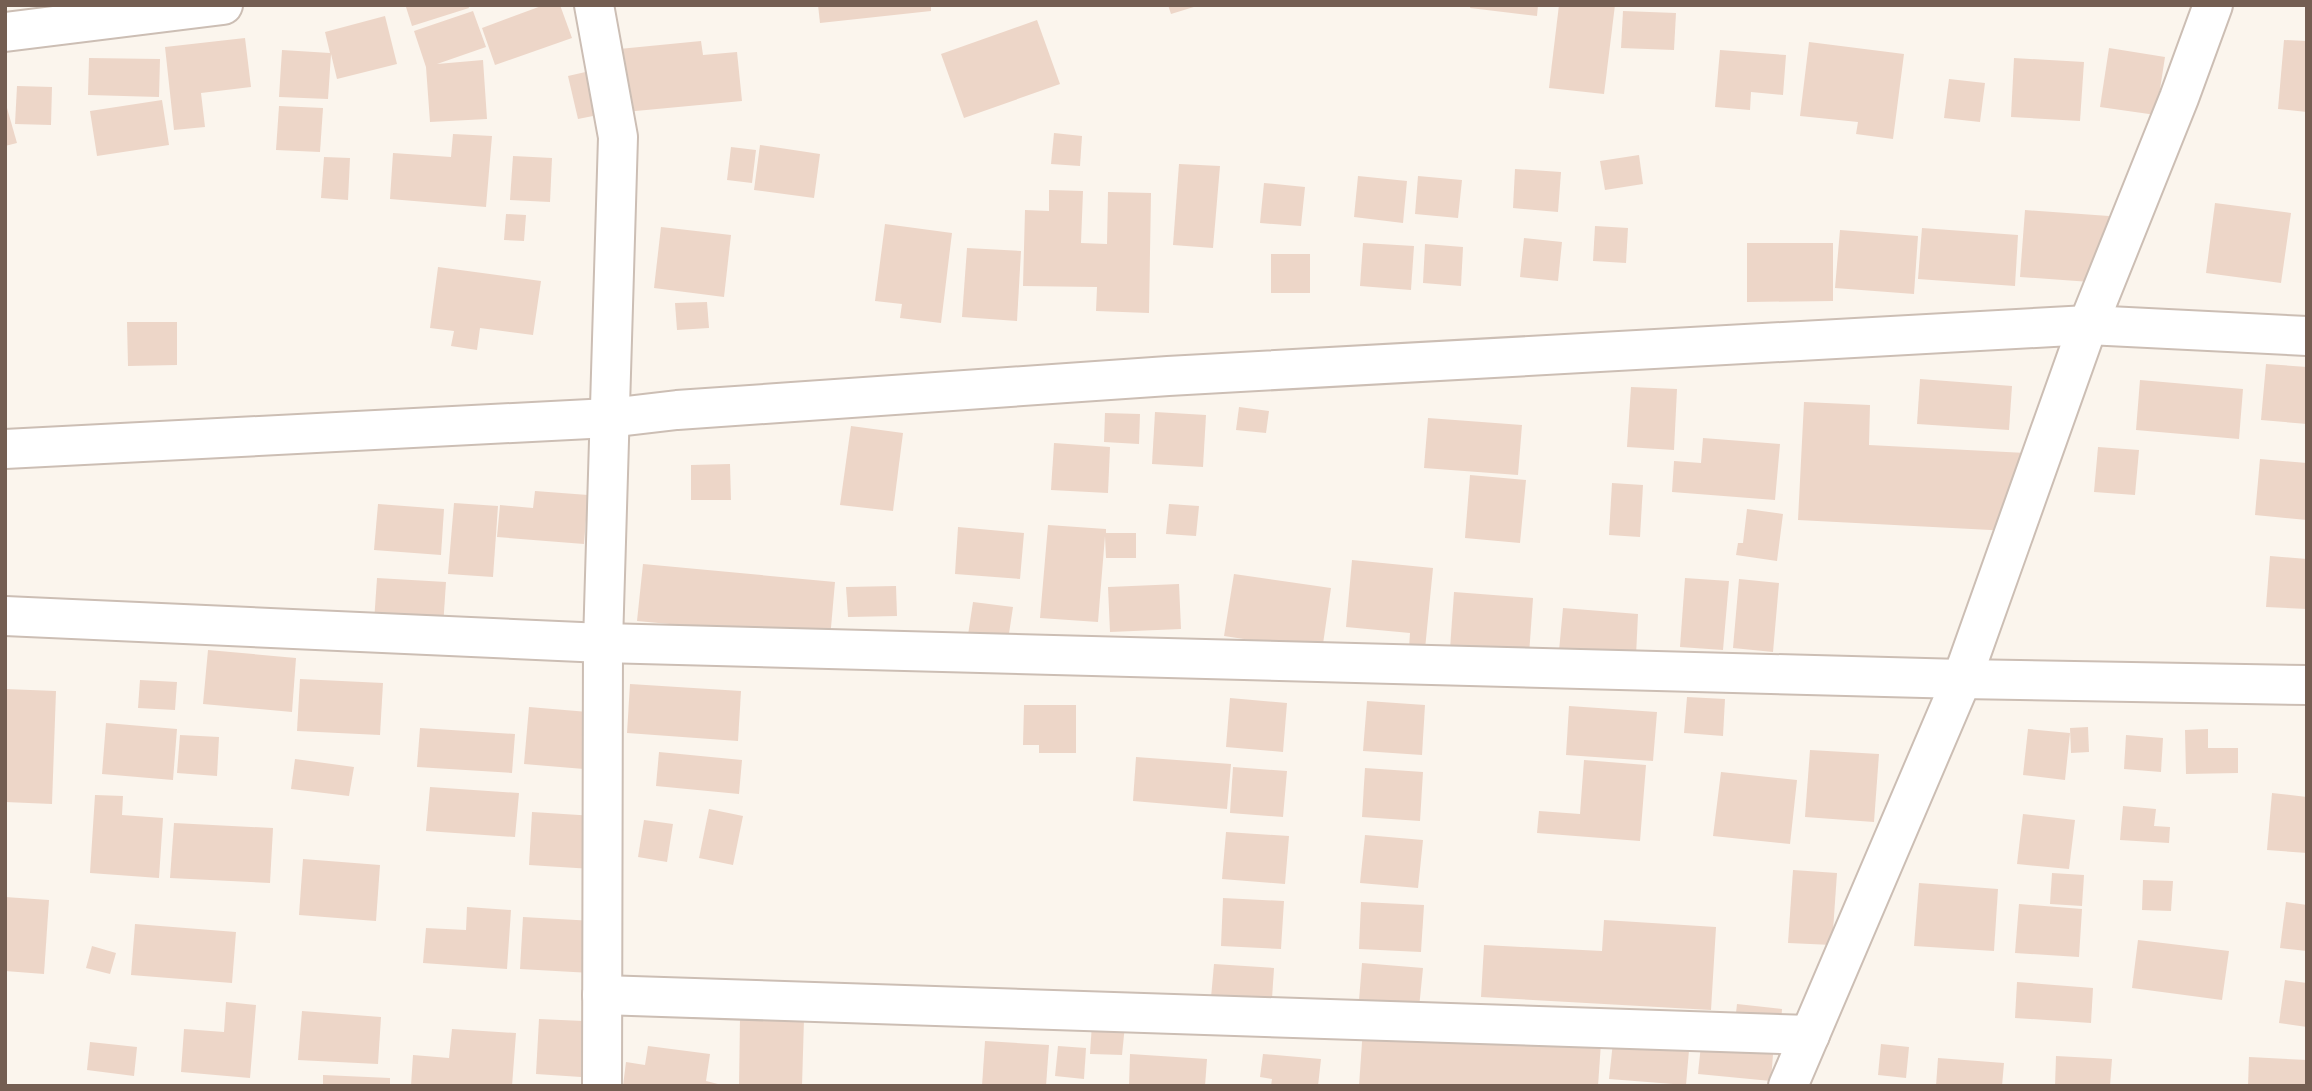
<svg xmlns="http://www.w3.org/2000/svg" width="2312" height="1091" viewBox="0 0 2312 1091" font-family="Raleway,sans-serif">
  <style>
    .building { fill: #edd6c8 }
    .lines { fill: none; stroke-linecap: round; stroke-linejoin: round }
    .minor-casing { stroke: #ccbeb4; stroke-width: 42 }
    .tertiary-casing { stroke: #ccbeb4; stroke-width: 42 }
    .minor { stroke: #fff; stroke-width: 38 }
    .tertiary { stroke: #fff; stroke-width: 38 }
  </style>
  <rect width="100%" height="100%" fill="#fbf5ed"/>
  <g class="building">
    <path d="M 413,5 L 468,5 L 469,8 L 412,26 L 406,7 Z"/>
    <path d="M 544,5 L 560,5 L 572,38 L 495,65 L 482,28 Z"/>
    <path d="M 818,5 L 931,5 L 931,11 L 820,23 Z"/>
    <path d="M 1168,5 L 1197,5 L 1197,6 L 1171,14 Z"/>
    <path d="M 1471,5 L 1538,5 L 1537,16 L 1470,8 Z"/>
    <path d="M 1559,5 L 1615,5 L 1604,94 L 1549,88 Z"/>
    <path d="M 473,11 L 486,47 L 437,64 L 483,60 L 487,119 L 430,122 L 426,67 L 414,31 Z"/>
    <path d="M 1623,11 L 1676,13 L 1674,50 L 1621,48 Z"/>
    <path d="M 385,16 L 397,64 L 337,79 L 331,54 L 328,99 L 279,97 L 282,50 L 330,53 L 325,32 Z"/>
    <path d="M 1037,20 L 1060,84 L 964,118 L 941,54 Z"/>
    <path d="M 245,38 L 251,87 L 201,93 L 205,127 L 174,130 L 165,47 Z"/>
    <path d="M 2284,40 L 2307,41 L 2307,112 L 2278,109 Z"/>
    <path d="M 701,41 L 703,55 L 737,52 L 742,101 L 625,112 L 619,49 Z"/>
    <path d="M 1809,42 L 1904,54 L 1893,139 L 1856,134 L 1858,122 L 1800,116 Z"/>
    <path d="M 2109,48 L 2165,57 L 2156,115 L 2100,107 Z"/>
    <path d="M 1720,50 L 1786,55 L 1783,95 L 1751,92 L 1750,110 L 1715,107 Z"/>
    <path d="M 89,58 L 160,59 L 159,97 L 88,95 Z"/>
    <path d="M 2014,58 L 2084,62 L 2080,121 L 2011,117 Z"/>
    <path d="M 603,68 L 613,112 L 578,119 L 568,76 Z"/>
    <path d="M 1949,79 L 1985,83 L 1980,122 L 1944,118 Z"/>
    <path d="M 17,86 L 52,87 L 51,125 L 15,124 Z"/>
    <path d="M 162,100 L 169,145 L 97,156 L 90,111 Z"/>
    <path d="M 5,101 L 17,143 L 5,146 Z"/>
    <path d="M 279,106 L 323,108 L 320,152 L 276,150 Z"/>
    <path d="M 1054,133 L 1082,136 L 1080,166 L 1051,164 Z"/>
    <path d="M 453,134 L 492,136 L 486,207 L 390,199 L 393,153 L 451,157 Z"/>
    <path d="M 760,145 L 820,154 L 814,198 L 754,190 Z"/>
    <path d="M 731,147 L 756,150 L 752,183 L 727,180 Z"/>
    <path d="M 1639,155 L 1643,184 L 1605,190 L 1600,161 Z"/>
    <path d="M 513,156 L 552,158 L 550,202 L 510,200 Z"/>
    <path d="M 324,157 L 350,158 L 348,200 L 321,198 Z"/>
    <path d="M 1179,164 L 1220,166 L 1213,248 L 1173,245 Z"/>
    <path d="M 1515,169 L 1561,172 L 1558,212 L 1513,208 Z"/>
    <path d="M 1358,176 L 1407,181 L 1403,223 L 1354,217 Z"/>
    <path d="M 1418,176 L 1462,180 L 1458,218 L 1415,214 Z"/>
    <path d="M 1264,183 L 1305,187 L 1301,226 L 1260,223 Z"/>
    <path d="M 1049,190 L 1083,191 L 1081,243 L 1107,244 L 1108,192 L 1151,193 L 1149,313 L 1096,311 L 1097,287 L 1023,286 L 1025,210 L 1049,211 Z"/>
    <path d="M 2215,203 L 2291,213 L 2281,283 L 2206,273 Z"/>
    <path d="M 2025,210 L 2109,216 L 2104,283 L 2020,277 Z"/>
    <path d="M 506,214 L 526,215 L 524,241 L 504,240 Z"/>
    <path d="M 885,224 L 952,233 L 941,323 L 900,318 L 902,304 L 875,301 Z"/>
    <path d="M 1595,226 L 1628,228 L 1626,263 L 1593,261 Z"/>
    <path d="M 661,227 L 731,235 L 724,297 L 654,288 Z"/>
    <path d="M 1922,228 L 2018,235 L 2015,286 L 1918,279 Z"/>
    <path d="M 1840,230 L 1918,236 L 1914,294 L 1835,288 Z"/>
    <path d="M 1524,238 L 1562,242 L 1558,281 L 1520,277 Z"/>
    <path d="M 1363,243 L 1414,246 L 1411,290 L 1360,286 Z"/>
    <path d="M 1747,243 L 1833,243 L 1833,301 L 1747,302 Z"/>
    <path d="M 1425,244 L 1463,247 L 1461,286 L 1423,283 Z"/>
    <path d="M 967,248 L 1021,251 L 1017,321 L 962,317 Z"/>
    <rect x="1271" y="254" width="39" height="39"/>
    <path d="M 438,267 L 541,281 L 533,335 L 480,328 L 477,350 L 451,346 L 454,331 L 430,328 Z"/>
    <path d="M 707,302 L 709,328 L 677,330 L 675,303 Z"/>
    <path d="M 127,322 L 177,322 L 177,365 L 128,366 Z"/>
    <path d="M 2266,364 L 2307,367 L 2307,424 L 2261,420 Z"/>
    <path d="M 1920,379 L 2012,386 L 2009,430 L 1917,424 Z"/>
    <path d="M 2140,380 L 2243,389 L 2239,439 L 2136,430 Z"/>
    <path d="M 1631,387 L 1677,389 L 1674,450 L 1627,447 Z"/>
    <path d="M 1804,402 L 1870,405 L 1869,445 L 2026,453 L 2010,531 L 1798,520 Z"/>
    <path d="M 1239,407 L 1269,411 L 1266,433 L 1236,430 Z"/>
    <path d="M 1155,412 L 1206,415 L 1203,467 L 1152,464 Z"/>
    <path d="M 1105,413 L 1140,414 L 1139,444 L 1104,442 Z"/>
    <path d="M 1428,418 L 1522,425 L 1518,475 L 1424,468 Z"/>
    <path d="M 851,426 L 903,433 L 893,511 L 840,505 Z"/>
    <path d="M 1703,438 L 1780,444 L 1775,500 L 1672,492 L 1674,461 L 1701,463 Z"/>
    <path d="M 1054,443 L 1110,447 L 1108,493 L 1051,490 Z"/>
    <path d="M 2098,447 L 2139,450 L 2135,495 L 2094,492 Z"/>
    <path d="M 2260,459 L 2307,463 L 2307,520 L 2255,515 Z"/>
    <path d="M 730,464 L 731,500 L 691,500 L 691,465 Z"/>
    <path d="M 1470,475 L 1526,480 L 1520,543 L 1465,538 Z"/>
    <path d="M 1612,483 L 1643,485 L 1640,537 L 1609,535 Z"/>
    <path d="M 535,491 L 588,495 L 584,544 L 497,537 L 500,505 L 533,508 Z"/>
    <path d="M 454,503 L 498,506 L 493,577 L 448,574 Z"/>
    <path d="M 378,504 L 444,509 L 441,555 L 374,550 Z"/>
    <path d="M 1169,504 L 1199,506 L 1196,536 L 1166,534 Z"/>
    <path d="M 1747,509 L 1783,514 L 1777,561 L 1736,555 L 1738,543 L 1743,543 Z"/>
    <path d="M 1048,525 L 1106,529 L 1106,533 L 1136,533 L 1136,558 L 1106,558 L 1105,536 L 1098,622 L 1040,618 Z"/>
    <path d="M 958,527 L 1024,533 L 1020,579 L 955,574 Z"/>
    <path d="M 2270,556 L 2307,559 L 2307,609 L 2266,607 Z"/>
    <path d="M 1352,560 L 1433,568 L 1425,649 L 1409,648 L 1410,633 L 1346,627 Z"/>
    <path d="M 643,564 L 835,582 L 830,639 L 637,621 Z"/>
    <path d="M 1234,574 L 1331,588 L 1322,651 L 1224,636 Z"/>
    <path d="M 377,578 L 446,582 L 443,627 L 374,622 Z"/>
    <path d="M 1685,578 L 1729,581 L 1723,650 L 1680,647 Z"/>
    <path d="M 1739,579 L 1779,583 L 1773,652 L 1733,648 Z"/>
    <path d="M 1179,584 L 1181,629 L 1110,632 L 1108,587 Z"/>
    <path d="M 896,586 L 897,616 L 848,617 L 846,587 Z"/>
    <path d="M 1454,592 L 1533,598 L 1529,655 L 1450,649 Z"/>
    <path d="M 973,602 L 1013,607 L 1008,640 L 968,635 Z"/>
    <path d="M 1563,608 L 1638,614 L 1636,656 L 1559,651 Z"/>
    <path d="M 208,650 L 296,658 L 292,712 L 203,704 Z"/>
    <path d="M 300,679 L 383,683 L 380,735 L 297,731 Z"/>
    <path d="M 140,680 L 177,682 L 175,710 L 138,708 Z"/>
    <path d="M 630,684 L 741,691 L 738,741 L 627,733 Z"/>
    <path d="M 5,689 L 56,691 L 52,804 L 5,802 Z"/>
    <path d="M 1687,697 L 1725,699 L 1723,736 L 1684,733 Z"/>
    <path d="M 1230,698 L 1287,703 L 1283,752 L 1226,747 Z"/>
    <path d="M 1367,701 L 1425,705 L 1422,755 L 1363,751 Z"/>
    <path d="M 1024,705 L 1076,705 L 1076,753 L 1039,753 L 1039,745 L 1023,745 Z"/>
    <path d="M 1569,706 L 1657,712 L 1653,761 L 1566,755 Z"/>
    <path d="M 529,707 L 600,713 L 596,770 L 524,764 Z"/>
    <path d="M 106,723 L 177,729 L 173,780 L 102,774 Z"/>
    <path d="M 2088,727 L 2089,752 L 2071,753 L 2070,728 Z"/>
    <path d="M 420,728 L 515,734 L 512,773 L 417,767 Z"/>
    <path d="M 2028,729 L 2070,733 L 2065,780 L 2023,775 Z"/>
    <path d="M 2208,729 L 2208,748 L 2238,748 L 2238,773 L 2186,774 L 2185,730 Z"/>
    <path d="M 180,735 L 219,737 L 217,776 L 177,773 Z"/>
    <path d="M 2126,735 L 2163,738 L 2161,772 L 2124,769 Z"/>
    <path d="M 1810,750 L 1879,754 L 1874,822 L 1805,817 Z"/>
    <path d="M 659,752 L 742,760 L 739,794 L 656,786 Z"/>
    <path d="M 1136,757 L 1231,764 L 1227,809 L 1133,801 Z"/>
    <path d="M 295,759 L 354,767 L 349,796 L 291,789 Z"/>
    <path d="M 1584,760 L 1646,765 L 1640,841 L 1537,833 L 1539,811 L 1580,814 Z"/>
    <path d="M 1233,767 L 1287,771 L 1283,817 L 1230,813 Z"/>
    <path d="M 1365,768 L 1423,772 L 1420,821 L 1362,817 Z"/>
    <path d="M 1721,772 L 1797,780 L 1790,844 L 1713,836 Z"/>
    <path d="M 430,787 L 519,793 L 515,837 L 426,831 Z"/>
    <path d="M 2272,793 L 2307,797 L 2307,853 L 2267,850 Z"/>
    <path d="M 95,795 L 123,796 L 122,815 L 163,818 L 159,878 L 90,873 Z"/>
    <path d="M 2123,806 L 2156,809 L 2154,826 L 2170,827 L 2169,843 L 2120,840 Z"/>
    <path d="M 709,809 L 743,816 L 733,865 L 699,858 Z"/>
    <path d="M 532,812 L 595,816 L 592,869 L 529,865 Z"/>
    <path d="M 2023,814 L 2075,820 L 2069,869 L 2017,864 Z"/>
    <path d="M 644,820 L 673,824 L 667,862 L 638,857 Z"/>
    <path d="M 174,823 L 273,828 L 270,883 L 170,878 Z"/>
    <path d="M 1226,832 L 1289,836 L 1285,884 L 1222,879 Z"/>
    <path d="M 1365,835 L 1423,840 L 1418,888 L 1360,883 Z"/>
    <path d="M 303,859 L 380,865 L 376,921 L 299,915 Z"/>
    <path d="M 1793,870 L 1837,873 L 1832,945 L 1788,943 Z"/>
    <path d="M 2052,873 L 2084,875 L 2082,906 L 2050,904 Z"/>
    <path d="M 2143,880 L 2173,881 L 2171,911 L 2142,910 Z"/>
    <path d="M 1919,883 L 1998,889 L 1994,951 L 1914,946 Z"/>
    <path d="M 5,897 L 49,900 L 44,974 L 5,971 Z"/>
    <path d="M 1223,898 L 1284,901 L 1281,949 L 1221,946 Z"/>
    <path d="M 1361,902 L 1424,905 L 1421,952 L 1359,949 Z"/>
    <path d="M 2286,902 L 2307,905 L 2307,951 L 2280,948 Z"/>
    <path d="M 2019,904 L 2082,909 L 2079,957 L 2015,953 Z"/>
    <path d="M 467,907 L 511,910 L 507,969 L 423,963 L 426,928 L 466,930 Z"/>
    <path d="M 523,917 L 594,921 L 591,973 L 520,969 Z"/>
    <path d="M 1604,920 L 1716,927 L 1711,1010 L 1481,997 L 1484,945 L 1602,951 Z"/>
    <path d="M 135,924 L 236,932 L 232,983 L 131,975 Z"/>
    <path d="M 2138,940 L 2229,951 L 2222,1000 L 2132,988 Z"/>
    <path d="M 92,946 L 116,953 L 110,974 L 86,968 Z"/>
    <path d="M 1362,963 L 1423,968 L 1418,1018 L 1358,1013 Z"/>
    <path d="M 1214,964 L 1274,968 L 1271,1014 L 1210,1009 Z"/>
    <path d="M 2285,980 L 2307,983 L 2307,1027 L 2279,1023 Z"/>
    <path d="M 2017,982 L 2093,988 L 2091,1023 L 2015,1018 Z"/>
    <path d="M 226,1002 L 256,1005 L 250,1078 L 181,1072 L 184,1029 L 224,1032 Z"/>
    <path d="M 1737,1004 L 1782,1009 L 1781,1026 L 1735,1022 Z"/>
    <path d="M 302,1011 L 381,1017 L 378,1064 L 298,1060 Z"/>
    <path d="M 740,1018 L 804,1019 L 802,1086 L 739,1086 Z"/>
    <path d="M 539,1019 L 583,1021 L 581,1077 L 536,1074 Z"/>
    <path d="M 1092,1023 L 1125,1025 L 1122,1055 L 1090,1054 Z"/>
    <path d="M 1363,1028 L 1601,1043 L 1598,1086 L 1359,1086 Z"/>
    <path d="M 452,1029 L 516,1033 L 512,1086 L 411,1086 L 413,1055 L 449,1058 Z"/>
    <path d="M 1614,1033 L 1690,1039 L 1686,1085 L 1609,1079 Z"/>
    <path d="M 1702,1035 L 1774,1041 L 1771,1081 L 1698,1074 Z"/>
    <path d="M 985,1041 L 1049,1045 L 1046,1086 L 982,1086 Z"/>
    <path d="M 90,1042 L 137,1047 L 134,1076 L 87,1070 Z"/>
    <path d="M 1881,1044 L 1909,1047 L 1906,1078 L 1878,1075 Z"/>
    <path d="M 648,1046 L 710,1054 L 706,1081 L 726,1086 L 623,1086 L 626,1062 L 645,1065 Z"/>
    <path d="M 1058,1046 L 1086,1048 L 1084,1079 L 1055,1076 Z"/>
    <path d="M 1130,1054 L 1207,1059 L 1205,1086 L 1129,1086 Z"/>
    <path d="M 1263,1054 L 1321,1059 L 1318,1086 L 1271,1086 L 1272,1079 L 1260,1077 Z"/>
    <path d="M 2056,1056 L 2112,1059 L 2110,1086 L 2055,1086 Z"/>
    <path d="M 2249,1057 L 2307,1060 L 2307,1086 L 2248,1086 Z"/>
    <path d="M 1938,1058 L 2004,1063 L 2002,1086 L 1936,1086 Z"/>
    <path d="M 323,1075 L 390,1078 L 390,1086 L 323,1086 Z"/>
  </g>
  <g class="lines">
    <g class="minor-casing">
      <g id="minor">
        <path d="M 594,5 L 618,137 L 603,643 L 602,1086"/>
        <path d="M 5,32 L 223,5"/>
        <path d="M 5,449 L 609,418 L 677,410 L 1168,376 L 2088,325 L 2307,336"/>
        <path d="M 602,995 L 1810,1035"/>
      </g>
    </g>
    <g class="tertiary-casing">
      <g id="tertiary">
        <path d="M 5,616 L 603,643 L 1962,679 L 2307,685"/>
        <path d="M 1788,1086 L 1962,679 L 2088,325 L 2179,98 L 2213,5"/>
      </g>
    </g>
    <use href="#minor" class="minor"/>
    <use href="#tertiary" class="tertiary"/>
  </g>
  <rect width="2312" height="1091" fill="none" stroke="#745e52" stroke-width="14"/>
</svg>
